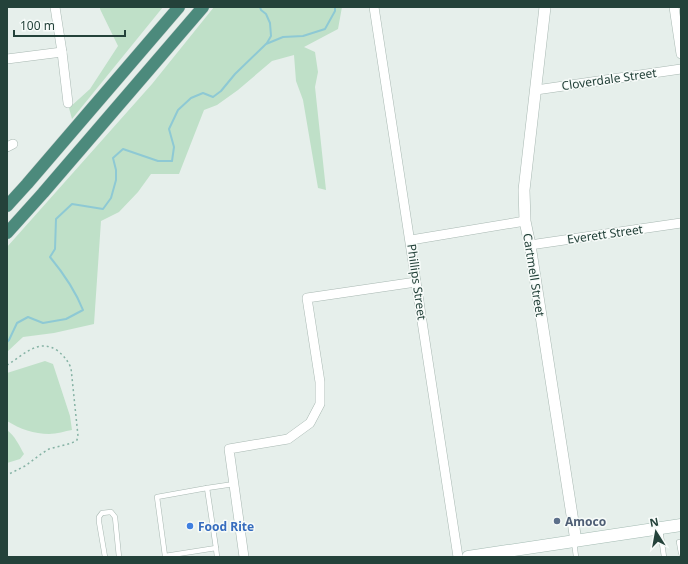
<svg xmlns="http://www.w3.org/2000/svg" width="688" height="564" viewBox="0 0 688 564" font-family="'Noto Sans',sans-serif">
  <style>
    .green { fill: #bfe0c8 }
    .lines { fill: none; stroke-linecap: round; stroke-linejoin: round }
    .stream { stroke: #8ec9d4; stroke-width: 2 }
    .service-casing { stroke: #a8b8b2; stroke-width: 5.5 }
    .minor-casing { stroke: #a8b8b2; stroke-width: 10 }
    .tertiary-casing { stroke: #a8b8b2; stroke-width: 12 }
    .secondary-casing { stroke: #a4bbb3; stroke-width: 13 }
    .trunk-casing { stroke: #c2cac8; stroke-width: 13 }
    .path { stroke: #86b3a5; stroke-width: 1.5; stroke-dasharray: 2 3; stroke-linecap: butt }
    .service { stroke: #fff; stroke-width: 4.5 }
    .minor { stroke: #fff; stroke-width: 9 }
    .tertiary { stroke: #fff; stroke-width: 11 }
    .secondary { stroke: #fff; stroke-width: 12 }
    .trunk { stroke: #4c8a7c; stroke-width: 12 }
    .service-dot { fill: #5c6f8a; stroke: #f7fbf9; stroke-width: 1.5 }
    .shop-dot { fill: #3f7fe0; stroke: #f7fbf9; stroke-width: 1.5 }
    .labels { text-anchor: middle; dominant-baseline: central; stroke-width: 3; stroke-linejoin: round; paint-order: stroke }
    .street-label { font-size: 12px; fill: #24423a; stroke: #f7fbf9 }
    .service-label { font-size: 12px; font-weight: bold; fill: #4e5e75; stroke: #f7fbf9; text-anchor: start }
    .shop-label { font-size: 12px; font-weight: bold; fill: #366cbe; stroke: #f7fbf9; text-anchor: start }
  </style>
  <rect width="100%" height="100%" fill="#e6efeb"/>
  <g class="green">
    <path d="M 100,7 L 163,7 L 72,119 L 69,108 L 90,89 L 118,46 L 100,9 Z"/>
    <path d="M 214,7 L 342,7 L 338,29 L 304,47 L 315,52 L 318,72 L 315,87 L 326,190 L 318,188 L 303,100 L 296,81 L 294,55 L 272,61 L 238,90 L 217,105 L 204,110 L 179,174 L 151,174 L 138,192 L 119,212 L 101,221 L 94,324 L 54,333 L 23,337 L 7,352 L 7,247 L 152,84 Z"/>
    <path d="M 45,361 L 53,364 L 70,416 L 72,430 C 65,431 57,434 49,434 C 34,434 20,429 7,421 L 7,373 Z"/>
    <path d="M 7,430 C 15,436 19,445 24,454 L 20,459 L 7,463 Z"/>
  </g>
  <g class="lines">
    <g class="stream">
      <path d="M 260,7 L 261,10 L 266,14 L 270,23 L 271,36 L 267,43"/>
      <path d="M 7,342 L 9,340 L 17,323 L 28,317 L 43,323 L 66,319 L 83,310 C 75,290 64,274 50,257 L 55,249 L 56,219 L 72,204 L 103,209 L 111,198 L 116,180 L 116,170 L 113,158 L 123,149 L 158,161 L 172,161 L 174,147 L 169,129 L 178,110 L 191,98 L 203,93 L 213,97 L 221,91 L 235,74 L 266,44 L 283,37 L 303,36 L 325,29 L 335,11 L 335,7"/>
    </g>
    <g class="service-casing">
      <g id="service">
        <path d="M 660,529 L 664,557"/>
        <path d="M 574,541 L 576,557"/>
        <path d="M 679,542 L 681,553"/>
        <path d="M 216,548 L 207,488 L 234,484"/>
        <path d="M 165,556 L 157,497 L 207,488"/>
        <path d="M 105,557 L 99,522 L 99,517 L 102,513 L 111,512 L 115,517 L 119,557"/>
        <path d="M 165,557 L 165,556 L 216,548 L 217,557"/>
      </g>
    </g>
    <g class="minor-casing">
      <g id="minor">
        <path d="M 55,7 L 62,52 L 68,103"/>
        <path d="M 374,7 L 458,557"/>
        <path d="M 674,7 L 681,54"/>
        <path d="M 7,59 L 62,52"/>
        <path d="M 536,90 L 681,69"/>
        <path d="M 7,147 L 13,144"/>
        <path d="M 411,240 L 525,221"/>
        <path d="M 530,245 L 681,223"/>
        <path d="M 244,557 L 229,449 L 288,439 L 310,423 L 320,404 L 320,382 L 307,298 L 416,282"/>
      </g>
    </g>
    <g class="tertiary-casing">
      <path id="tertiary" d="M 545,7 L 524,190 L 525,221 L 530,245 L 576,541"/>
    </g>
    <g class="secondary-casing">
      <path id="secondary" d="M 468,557 L 681,525"/>
    </g>
    <g class="trunk-casing">
      <g id="trunk">
        <path d="M 7,206 L 27,184 L 179,7"/>
        <path d="M 7,233 L 43,193 L 203,7"/>
      </g>
    </g>
    <path class="path" d="M 7,365 C 23,356 38,337 58,351 C 64,356 68,361 71,368 L 78,436 L 77,440 L 72,443 L 49,449 L 41,454 L 25,466 L 7,475"/>
    <use href="#service" class="service"/>
    <use href="#minor" class="minor"/>
    <use href="#tertiary" class="tertiary"/>
    <use href="#secondary" class="secondary"/>
    <use href="#trunk" class="trunk"/>
  </g>
  <circle class="service-dot" cx="557" cy="521" r="4"/>
  <circle class="shop-dot" cx="190" cy="526" r="4"/>
  <g class="labels">
    <g class="street-label">
      <text transform="translate(609 79) rotate(-8)">Cloverdale Street</text>
      <text transform="translate(605 234) rotate(-8)">Everett Street</text>
      <text transform="translate(534 275) rotate(81)">Cartmell Street</text>
      <text transform="translate(417 282) rotate(82)">Phillips Street</text>
    </g>
    <g class="service-label">
      <text x="565" y="521">Amoco</text>
    </g>
    <g class="shop-label">
      <text x="198" y="526">Food Rite</text>
    </g>
  </g>
  <rect width="688" height="564" fill="none" stroke="#24423a" stroke-width="16"/>
  <g transform="translate(656 532) rotate(349)" stroke="#f7fbf9" stroke-width="3" paint-order="stroke">
  <path d="M0-3L7 15L0 10L-7 15Z" fill="#24423a"/>
  <text y="-6" font-size="11" font-weight="bold" text-anchor="middle" fill="#24423a">N</text>
  </g>
  <path d="M14 30v6h111v-6" fill="none" stroke="#24423a" stroke-width="2"/>
  <text x="20" y="30" font-size="12" fill="#24423a" stroke="#f7fbf9" stroke-width="3" paint-order="stroke">100 m</text>
</svg>
